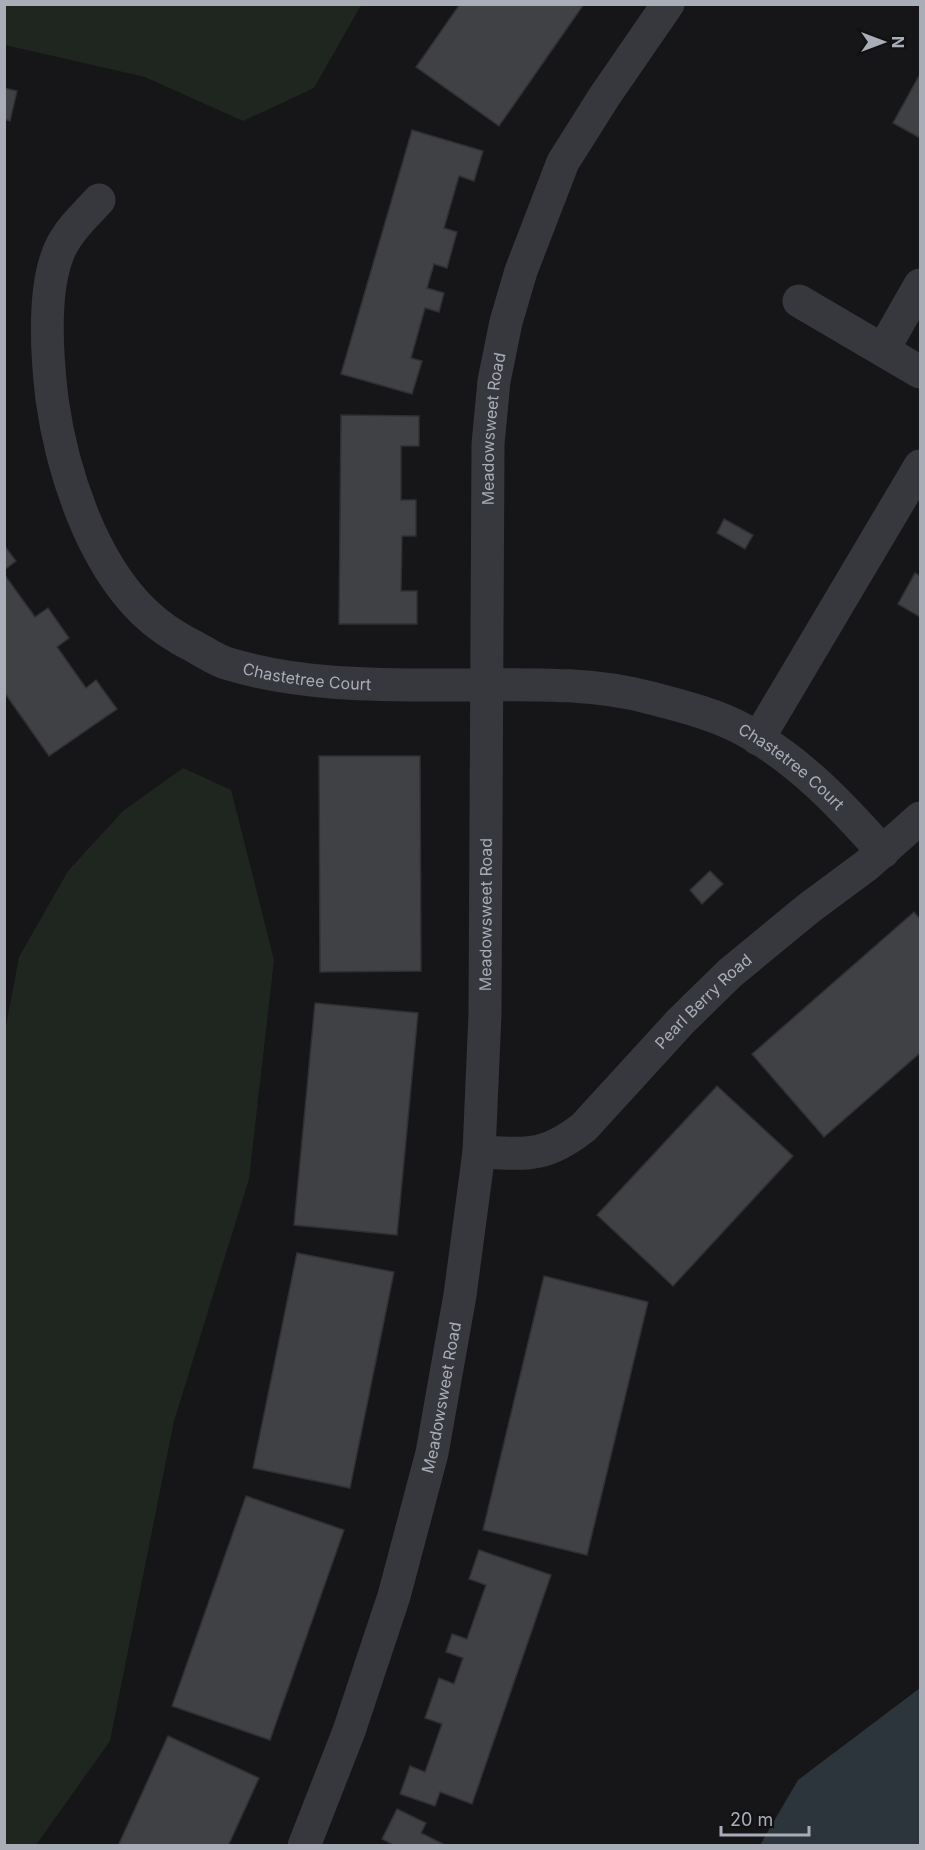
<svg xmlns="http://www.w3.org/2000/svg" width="925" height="1850" viewBox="0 0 925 1850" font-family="Inter,sans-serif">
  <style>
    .green { fill: #1e261f }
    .water { fill: #2c353c }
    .building { fill: #404145; stroke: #303034; stroke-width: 1.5 }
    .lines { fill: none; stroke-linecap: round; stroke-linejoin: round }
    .minor { stroke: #37383d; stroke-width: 33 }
    .labels { text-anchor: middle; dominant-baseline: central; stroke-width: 4.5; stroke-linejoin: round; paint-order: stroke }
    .street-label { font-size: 16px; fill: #a8adb8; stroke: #111113 }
  </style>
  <rect width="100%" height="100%" fill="#161618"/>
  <g class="green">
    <path d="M 5,4 L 361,4 L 361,5 L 314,88 L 243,121 L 145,77 L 5,45 Z"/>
    <path d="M 183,768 L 231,790 L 274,960 L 249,1179 L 174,1421 L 110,1741 L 36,1845 L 5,1845 L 5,1032 L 19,957 L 68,871 L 123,811 Z"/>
  </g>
  <path class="water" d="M 920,1688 L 920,1845 L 760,1845 L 798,1780 Z"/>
  <g class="building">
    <path d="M 460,4 L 584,4 L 499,126 L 416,67 Z"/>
    <path d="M 920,74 L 920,138 L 893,123 Z"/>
    <path d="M 4,88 L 17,91 L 10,121 L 4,119 Z"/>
    <path d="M 412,130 L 483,151 L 474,181 L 459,176 L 444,228 L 457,232 L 447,268 L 434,264 L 427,288 L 444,293 L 439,312 L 425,308 L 411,358 L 422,361 L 412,394 L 341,374 Z"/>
    <path d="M 341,415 L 419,416 L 419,446 L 401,446 L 401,500 L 416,500 L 416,536 L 402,536 L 401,591 L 417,591 L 417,624 L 339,624 Z"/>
    <path d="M 724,519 L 753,535 L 745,549 L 717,533 Z"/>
    <path d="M 4,545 L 16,561 L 4,570 Z"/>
    <path d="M 915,573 L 920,576 L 920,617 L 898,604 Z"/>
    <path d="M 4,574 L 35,617 L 48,608 L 69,638 L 57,647 L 86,688 L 96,680 L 117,709 L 49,756 L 4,692 Z"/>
    <path d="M 319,756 L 420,756 L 421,971 L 320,972 Z"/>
    <path d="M 710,871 L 723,884 L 702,904 L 690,890 Z"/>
    <path d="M 914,912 L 920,919 L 920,1053 L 824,1137 L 752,1054 Z"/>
    <path d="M 315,1003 L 418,1013 L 397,1235 L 294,1225 Z"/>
    <path d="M 717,1086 L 793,1156 L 673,1286 L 597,1215 Z"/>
    <path d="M 297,1253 L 394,1272 L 350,1488 L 253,1468 Z"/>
    <path d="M 544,1276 L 648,1302 L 587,1555 L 483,1530 Z"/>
    <path d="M 246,1496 L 344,1530 L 270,1740 L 172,1706 Z"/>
    <path d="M 479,1550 L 551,1575 L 472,1804 L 440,1792 L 435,1806 L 400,1794 L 410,1766 L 425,1772 L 442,1724 L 425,1718 L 439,1678 L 454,1684 L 463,1658 L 446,1652 L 452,1634 L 467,1639 L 486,1585 L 469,1579 Z"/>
    <path d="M 168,1736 L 259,1778 L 228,1846 L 118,1846 Z"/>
    <path d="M 397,1809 L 426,1823 L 421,1833 L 447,1846 L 395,1846 L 382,1839 Z"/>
  </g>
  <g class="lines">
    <g class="minor">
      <path id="s1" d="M 99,200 C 85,215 69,230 60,249 C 42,289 47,357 52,399 C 62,471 91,560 143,611 C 158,626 177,638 195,647 C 206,653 217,661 229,664 C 302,686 381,685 456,685 C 520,685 588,681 651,698 C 682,706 718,715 746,731 C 801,762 842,806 883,852"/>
      <path d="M 799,301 L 920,372"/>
      <path d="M 883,350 L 920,285"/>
      <path d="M 758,739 L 920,466"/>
      <path id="s2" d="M 479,1152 C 527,1154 545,1158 584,1127 L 680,1022 L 730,973 L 809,908 L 867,865 L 920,818"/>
      <path id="s3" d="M 304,1846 L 349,1731 L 394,1596 L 432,1453 L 460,1295 L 479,1152 L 485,1014 L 488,444 L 494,381 L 506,322 L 521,271 L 563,162 L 604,97 L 668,4"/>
    </g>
  </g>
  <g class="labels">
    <g class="street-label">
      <text stroke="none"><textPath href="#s3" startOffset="1442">Meadowsweet Road</textPath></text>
      <text stroke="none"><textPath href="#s1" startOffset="630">Chastetree Court</textPath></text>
      <text stroke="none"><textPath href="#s1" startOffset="1134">Chastetree Court</textPath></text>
      <text stroke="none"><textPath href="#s3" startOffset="956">Meadowsweet Road</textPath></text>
      <text stroke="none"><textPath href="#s2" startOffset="285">Pearl Berry Road</textPath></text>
      <text stroke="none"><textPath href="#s3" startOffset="470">Meadowsweet Road</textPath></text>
    </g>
  </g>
  <rect width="925" height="1850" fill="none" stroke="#a8adb8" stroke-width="12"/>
  <g transform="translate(883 42) rotate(90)" stroke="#111113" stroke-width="4.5" paint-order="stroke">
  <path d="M0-4.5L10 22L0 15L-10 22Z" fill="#a8adb8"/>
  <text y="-9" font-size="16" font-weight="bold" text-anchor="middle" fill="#a8adb8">N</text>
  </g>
  <path d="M721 1826v9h88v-9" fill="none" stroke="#a8adb8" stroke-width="3"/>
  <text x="730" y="1826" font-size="18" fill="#a8adb8" stroke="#111113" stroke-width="4.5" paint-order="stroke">20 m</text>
</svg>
